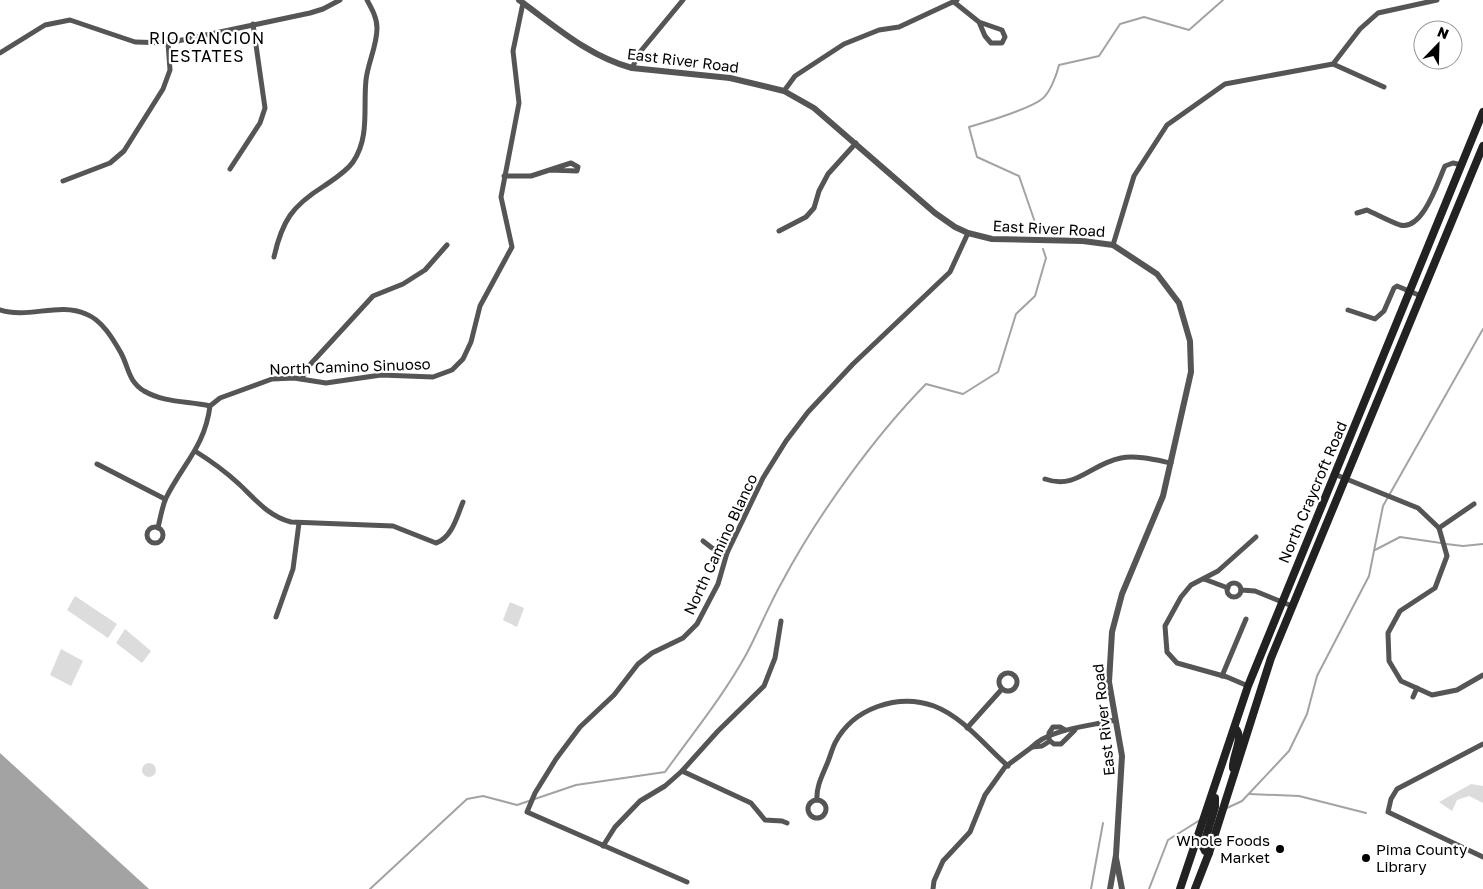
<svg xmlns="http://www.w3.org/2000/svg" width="1483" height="889" viewBox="0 0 1483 889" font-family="'Golos Text',sans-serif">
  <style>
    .green { fill: #dcdcdc }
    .water { fill: #a3a3a3 }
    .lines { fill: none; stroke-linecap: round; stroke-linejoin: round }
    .stream { stroke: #a3a3a3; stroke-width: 2 }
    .minor { stroke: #555; stroke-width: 5 }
    .tertiary { stroke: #555; stroke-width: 6 }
    .secondary { stroke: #222; stroke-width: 8 }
    .poi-dot { fill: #000; stroke: #fff; stroke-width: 2 }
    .labels { text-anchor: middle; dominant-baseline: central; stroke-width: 4.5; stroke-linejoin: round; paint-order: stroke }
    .street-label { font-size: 15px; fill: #000; stroke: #fff }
    .poi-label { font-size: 15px; fill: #000; stroke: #fff; text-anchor: end }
    .neighbourhood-label { font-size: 16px; letter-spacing: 1px; fill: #000; stroke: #fff }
  </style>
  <rect width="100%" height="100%" fill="#fff"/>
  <g class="green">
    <path d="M 75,596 L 117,624 L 108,638 L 67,610 Z"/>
    <path d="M 510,602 L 524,608 L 517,627 L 503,620 Z"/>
    <path d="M 125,629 L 151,651 L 142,663 L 116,643 Z"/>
    <path d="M 61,649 L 83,661 L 71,686 L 50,675 Z"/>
    <circle cx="149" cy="770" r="7"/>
    <path d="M 1471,784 L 1483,786 L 1483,803 L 1469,796 L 1457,800 L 1452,811 L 1439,802 Z"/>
  </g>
  <path class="water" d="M 0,753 L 149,889 L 0,889 Z"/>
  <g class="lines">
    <g class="stream">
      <path d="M 1037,228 L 1019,176 L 977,157 L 969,127 C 986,122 1029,109 1042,99 C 1050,93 1057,74 1059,65 L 1099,56 L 1120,24 L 1144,17 L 1189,30 L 1223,0"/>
      <path d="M 1446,544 L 1463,546 L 1483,544"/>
      <path d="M 1375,550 L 1400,537 L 1441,543"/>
      <path d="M 1249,794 L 1299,796 L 1366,813"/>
      <path d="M 1227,808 L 1242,801 L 1289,751 L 1307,714 L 1317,676 L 1369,576 L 1383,506 L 1483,329"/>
      <path d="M 370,889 L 467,799 L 483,796 L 517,805 L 576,785 L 665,772 C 693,733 724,695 747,653 C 759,630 769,605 782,582 C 817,516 874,437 926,384 L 963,394 L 998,372 L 1016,314 L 1035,296 L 1046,258 L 1043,249"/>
      <path d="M 1091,889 L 1103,823"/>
      <path d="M 1149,889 L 1168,840 L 1200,820"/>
    </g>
    <g class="minor">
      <path d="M 954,2 L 979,22 L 1002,30 L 1005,37 L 1002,43 L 991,43 L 985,36 L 979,22"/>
      <path d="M 0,53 L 45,25 L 70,20 L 135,42 L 168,43 L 310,13 L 323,9 L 340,0"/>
      <path d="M 1333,64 L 1384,87"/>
      <path d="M 632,68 L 640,52 L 683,0"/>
      <path d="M 784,91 L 795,76 L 844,44 L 879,30 L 899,27 L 957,0"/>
      <path d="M 230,169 L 260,123 L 265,108 L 253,24"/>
      <path d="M 504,176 L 531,176 L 571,163 L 578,167 L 577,171 L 550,170"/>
      <path d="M 63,181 L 110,163 L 124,151 L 163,89 L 170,70 L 168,43"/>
      <path d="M 1357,213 L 1367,210 C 1378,215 1389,221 1400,225 C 1423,231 1438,181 1445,166 L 1453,163 L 1462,165"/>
      <path d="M 779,231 L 806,217 L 814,208 L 819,191 L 828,174 L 856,143"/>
      <path d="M 1113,245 L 1134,176 L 1167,125 L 1225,84 L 1333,64 L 1360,29 L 1378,13 L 1437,0"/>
      <path d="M 274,257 C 282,221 292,206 324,186 C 334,179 346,172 353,162 C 370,137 363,108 366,80 C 368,62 377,46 377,28 C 377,18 372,9 367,0"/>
      <path d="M 0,310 C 28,319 59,302 86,314 C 102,320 113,339 121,353 C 129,368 128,381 144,391 C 165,403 187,401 210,406"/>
      <path d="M 1348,310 L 1375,319 L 1384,311 L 1394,288 L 1397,286 L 1421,296"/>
      <path d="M 302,379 L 306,369 L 373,296 L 403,284 L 425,270 L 447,245"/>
      <path d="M 195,451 C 211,461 225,471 239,484 C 255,499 268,516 291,522 L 393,526 L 436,543 C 452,538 457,516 463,502"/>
      <path d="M 97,464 L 165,499"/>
      <path d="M 1334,474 L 1418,508 L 1439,528 L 1447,556 L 1435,588 L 1400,611 L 1388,633 L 1389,661 L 1401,681 L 1432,695 L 1457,690 L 1483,675"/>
      <path d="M 1045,479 C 1077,490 1090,464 1121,458 C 1136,455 1156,460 1171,463"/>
      <circle cx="155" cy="535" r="8"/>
      <path d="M 158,528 C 160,519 162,507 166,498 C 183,464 205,446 210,406 L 220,398 L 272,379 L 294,378 L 326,383 L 381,375 L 433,377 L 452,370 L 463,359 L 471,342 L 480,306 L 512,247 L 501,197 L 519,103 L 513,51 L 523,3"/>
      <path d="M 1439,528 L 1474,504"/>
      <path d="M 703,541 L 712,548 L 727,553"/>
      <path d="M 1204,579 L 1228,588"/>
      <circle cx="1234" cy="590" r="7"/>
      <path d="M 1241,590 L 1255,591 L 1292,606"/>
      <path d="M 276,617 L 293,569 L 299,523"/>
      <circle cx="1008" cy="682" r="9"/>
      <path d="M 1222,676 L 1246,619"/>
      <path d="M 1248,686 L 1227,677 L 1177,663 L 1167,652 L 1165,626 L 1181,597 L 1191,585 L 1218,571 L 1256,537"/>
      <path d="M 1413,697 L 1417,688"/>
      <path d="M 967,728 L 1002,689"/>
      <path d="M 1049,738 L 1049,733 L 1053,727 L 1060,727 L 1065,730"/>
      <path d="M 1050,741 L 1042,746 L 1032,747 C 1048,729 1091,726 1115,720"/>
      <path d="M 1050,741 L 1054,744 L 1061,744 L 1075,730"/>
      <path d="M 1483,744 L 1397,789 L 1391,799 L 1388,812 L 1483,857"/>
      <path d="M 682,771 L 751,803 L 765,820 L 782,821 L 787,823"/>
      <circle cx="817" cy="809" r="9"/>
      <path d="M 817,800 C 816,787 822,776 827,764 C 830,757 832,749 835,743 C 853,708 898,693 934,706 C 963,717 985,746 1008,766"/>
      <path d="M 603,846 L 615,827 L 640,801 L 665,786 L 682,771 L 718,731 L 764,686 L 775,658 L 781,621"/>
      <path d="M 687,882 L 527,812 L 535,793 L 556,759 L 580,727 L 614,695 L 638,664 L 652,653 L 683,638 L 697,624 L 718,584 L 727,553 L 763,478 L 786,441 L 808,412 L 853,364 L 950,272 L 968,233"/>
      <path d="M 933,889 L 934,881 L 943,861 L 970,832 L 985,795 L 1005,767 L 1032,747"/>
    </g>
    <g class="tertiary">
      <path d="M 519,0 C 555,26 588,56 632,68 L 730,78 L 784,91 L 814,108 L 935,213 L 955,227 L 968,233 L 992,239 L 1083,241 L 1113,245 L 1157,274 L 1179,303 L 1190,341 L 1191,372 L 1163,496 L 1122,594 L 1112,632 L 1109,682 L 1122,756 L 1116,855 L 1110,889"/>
      <path d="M 1116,858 L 1122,889"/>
    </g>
    <g class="secondary">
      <path d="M 1233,768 C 1232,755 1245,738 1235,728"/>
      <path d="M 1209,853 L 1205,851 L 1203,847 L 1215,807 L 1215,798"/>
      <path d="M 1180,889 L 1248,686 L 1483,112"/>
      <path d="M 1195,889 L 1209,853 L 1271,658 L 1483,146"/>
    </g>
  </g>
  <g class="poi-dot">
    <circle cx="1280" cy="849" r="5"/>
    <circle cx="1366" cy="858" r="5"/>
  </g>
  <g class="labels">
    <g class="street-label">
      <text transform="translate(683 60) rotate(7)">East River Road</text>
      <text transform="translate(1049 228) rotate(3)">East River Road</text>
      <text transform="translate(350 366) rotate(-2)">North Camino Sinuoso</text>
      <text transform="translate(1312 492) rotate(-67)">North Craycroft Road</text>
      <text transform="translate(720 544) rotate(-65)">North Camino Blanco</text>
      <text transform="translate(1103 720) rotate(-96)">East River Road</text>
    </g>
    <g class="poi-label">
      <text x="1270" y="840">Whole Foods<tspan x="1270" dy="17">Market</tspan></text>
      <text x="1376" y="849" text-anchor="start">Pima County<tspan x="1376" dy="17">Library</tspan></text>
    </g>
    <g class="neighbourhood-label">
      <text x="207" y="38">RIO CANCION<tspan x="207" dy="18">ESTATES</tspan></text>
    </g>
  </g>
  <g transform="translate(1438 45) rotate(23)"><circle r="24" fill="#ffffff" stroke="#999999"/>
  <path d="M0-4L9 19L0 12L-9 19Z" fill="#000000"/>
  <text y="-8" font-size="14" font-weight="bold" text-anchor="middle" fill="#000000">N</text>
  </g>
</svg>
